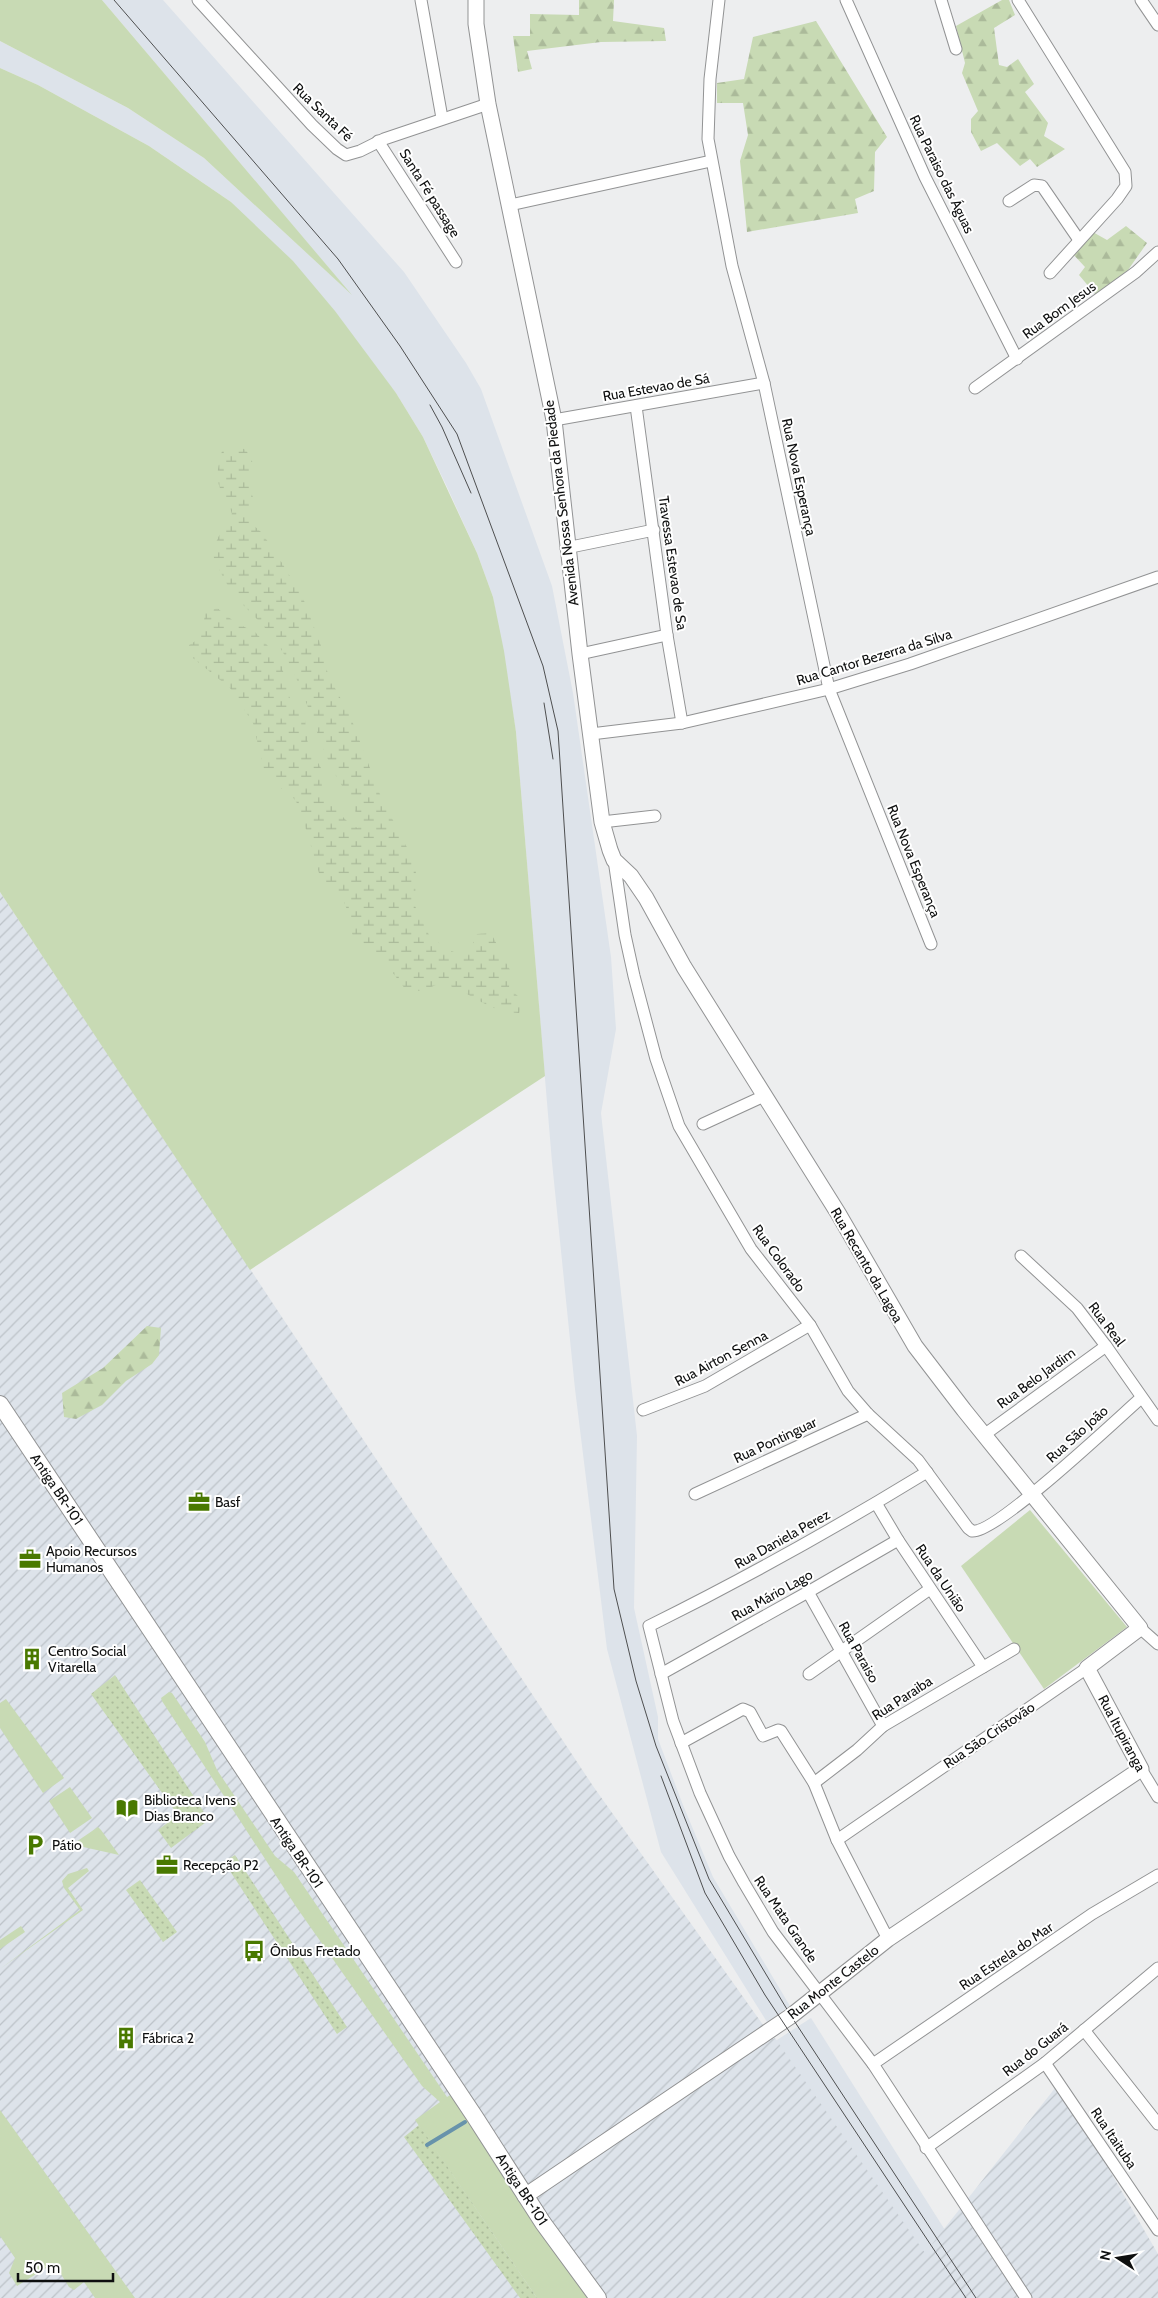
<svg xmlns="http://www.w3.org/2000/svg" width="1158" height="2298" viewBox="0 0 1158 2298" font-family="Cabin,sans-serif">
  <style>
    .built { fill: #dde3ea }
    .industrial { fill: url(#industrial-furrows) }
    .grass { fill: #c8dab4 }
    .forest { fill: url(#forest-firs) }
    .wetland { fill: url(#wetland-marsh) }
    .park { fill: url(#park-dots) }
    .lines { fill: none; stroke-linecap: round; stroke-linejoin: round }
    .stream { stroke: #6893ab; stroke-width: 4 }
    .street-casing { stroke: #929394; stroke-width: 13 }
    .secondary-casing { stroke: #929394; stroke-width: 17 }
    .primary-casing { stroke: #929394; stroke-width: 18 }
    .street { stroke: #fff; stroke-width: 11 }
    .secondary { stroke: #fff; stroke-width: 15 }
    .primary { stroke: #fff; stroke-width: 16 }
    .tram { stroke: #4e4f50; stroke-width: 1 }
    .labels { text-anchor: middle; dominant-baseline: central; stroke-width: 4; stroke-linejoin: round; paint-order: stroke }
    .street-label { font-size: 14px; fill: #0e0f0f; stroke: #fff }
    .poi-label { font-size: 14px; fill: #0e0f0f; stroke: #fff; text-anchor: start }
  </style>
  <defs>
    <pattern id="industrial-furrows" width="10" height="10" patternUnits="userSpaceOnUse" patternTransform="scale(1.25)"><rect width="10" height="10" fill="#dde3ea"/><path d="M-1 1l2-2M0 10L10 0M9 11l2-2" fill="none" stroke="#bcc2c8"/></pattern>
    <pattern id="forest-firs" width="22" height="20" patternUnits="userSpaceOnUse" patternTransform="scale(1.25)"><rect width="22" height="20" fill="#c8dab4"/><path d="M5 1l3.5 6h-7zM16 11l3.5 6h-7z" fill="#abba9a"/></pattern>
    <pattern id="wetland-marsh" width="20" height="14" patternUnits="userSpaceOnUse" patternTransform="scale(1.25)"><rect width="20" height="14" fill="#c8dab4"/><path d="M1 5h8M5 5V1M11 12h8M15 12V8" fill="none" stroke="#abba9a"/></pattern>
    <pattern id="park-dots" width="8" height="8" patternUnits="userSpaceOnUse" patternTransform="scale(1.25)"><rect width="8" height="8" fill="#c8dab4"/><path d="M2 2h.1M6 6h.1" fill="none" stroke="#abba9a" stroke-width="1.8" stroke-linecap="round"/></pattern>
  </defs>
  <rect width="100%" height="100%" fill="#edeeef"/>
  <g class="built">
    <path d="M 102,0 L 163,0 L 404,272 L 466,363 L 481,389 L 552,586 L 573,693 L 611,957 L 616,1029 L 601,1113 L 637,1436 L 634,1608 L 658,1717 L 658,1739 L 683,1805 L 713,1877 L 790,2006 L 767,2022 L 661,1852 L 607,1649 L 575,1389 L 552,1162 L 516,732 L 493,597 L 477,553 L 448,489 L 423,437 L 396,393 L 231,202 L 149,146 L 38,85 L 0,68 L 0,41 L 128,108 L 204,158 L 348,291 Z"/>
    <path d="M 811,2018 L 962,2257 L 936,2298 L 763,2049 Z"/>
  </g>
  <path class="industrial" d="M 0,892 L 593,1786 L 773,2039 L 775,2038 L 925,2253 L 1059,2083 L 1158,2254 L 1158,2298 L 0,2298 Z"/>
  <g class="grass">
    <path d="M 0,0 L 102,0 L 352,295 L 204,158 L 128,108 L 0,41 Z"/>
    <path d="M 0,68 L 38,85 L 149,146 L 231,202 L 293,261 L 335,311 L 396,393 L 423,437 L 477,553 L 493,597 L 504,651 L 516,732 L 545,1076 L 250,1270 L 0,892 Z"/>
    <path d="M 1030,1510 L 1127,1627 L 1044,1689 L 961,1566 Z"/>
    <path d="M 169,1692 L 172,1693 L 205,1742 L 217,1770 L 275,1856 L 294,1872 L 447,2097 L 457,2091 L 596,2298 L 537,2298 L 415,2120 L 440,2102 L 422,2086 L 297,1908 L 162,1701 L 161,1698 Z"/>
    <path d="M 6,1699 L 64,1778 L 43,1793 L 0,1728 L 0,1703 Z"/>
    <path d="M 70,1787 L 92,1818 L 70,1833 L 49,1801 Z"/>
    <path d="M 98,1827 L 101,1830 L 119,1855 L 79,1846 L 76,1842 Z"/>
    <path d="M 87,1868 L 89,1871 L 68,1888 L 83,1910 L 0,1969 L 80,1910 L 64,1888 L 62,1881 L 68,1874 Z"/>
    <path d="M 21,1926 L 25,1932 L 0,1949 L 0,1940 Z"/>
    <path d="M 0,2110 L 135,2298 L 95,2298 L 84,2282 L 74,2290 L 69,2287 L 54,2263 L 17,2286 L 9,2273 L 15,2258 L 0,2236 Z"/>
  </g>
  <g class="forest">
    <path d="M 579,0 L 614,0 L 613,21 L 664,28 L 666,41 L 601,42 L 527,51 L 532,69 L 518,72 L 513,36 L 530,36 L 530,14 L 579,15 Z"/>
    <path d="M 1002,0 L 1009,0 L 1015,15 L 994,28 L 999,65 L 1007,67 L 1018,59 L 1034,84 L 1025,92 L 1048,123 L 1044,136 L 1065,149 L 1037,167 L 1030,159 L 1020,166 L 997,143 L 981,151 L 971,132 L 971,119 L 978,111 L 962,73 L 965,63 L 956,26 Z"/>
    <path d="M 816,21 L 887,137 L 875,152 L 874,191 L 855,199 L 858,213 L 747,232 L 740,161 L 748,135 L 743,103 L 717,103 L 717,83 L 744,79 L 753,37 Z"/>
    <path d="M 1126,226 L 1147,243 L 1128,270 L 1096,295 L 1079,275 L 1085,267 L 1071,252 L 1091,231 L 1107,240 Z"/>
    <path d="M 147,1326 L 161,1328 L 159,1355 L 152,1364 L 126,1381 L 102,1405 L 76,1419 L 64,1417 L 62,1393 L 103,1368 Z"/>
  </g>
  <path class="wetland" d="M 234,445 L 246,450 L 255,467 L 249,482 L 254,502 L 249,512 L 250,522 L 261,532 L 276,553 L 303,598 L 323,651 L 328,675 L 351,718 L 381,797 L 416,865 L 415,906 L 429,935 L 448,950 L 463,955 L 471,948 L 477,934 L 491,933 L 510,970 L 509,988 L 519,997 L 522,1005 L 519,1013 C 486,1011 474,994 447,985 C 435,982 431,989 421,991 C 416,991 411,990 406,990 L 379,955 L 355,943 L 352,933 L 354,926 L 340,893 L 327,887 L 319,873 L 299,806 L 292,796 L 272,782 L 264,771 L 253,723 L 230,688 L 188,654 L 189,645 C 203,638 203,628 205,613 L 217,608 L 236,623 L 255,632 L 280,659 L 290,699 L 293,705 L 301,711 L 305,720 L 308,745 L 321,768 L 322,789 L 338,812 L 352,826 L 358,828 C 359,804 340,787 331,766 C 311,723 301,673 271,635 C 252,611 234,601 221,573 C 219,568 215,564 214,559 C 211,544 225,526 232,514 C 229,503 224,497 220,488 C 215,476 219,462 222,451 Z"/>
  <g class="park">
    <path d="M 115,1675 L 209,1820 L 171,1848 L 158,1830 L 178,1815 L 91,1694 Z"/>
    <path d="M 235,1855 L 347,2027 L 337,2034 L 224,1862 Z"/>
    <path d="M 140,1880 L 177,1932 L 163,1942 L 126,1890 Z"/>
    <path d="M 419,2125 L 537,2298 L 520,2298 L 404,2137 Z"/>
  </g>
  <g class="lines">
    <path class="stream" d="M 427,2145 L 465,2122"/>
    <g class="street-casing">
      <g id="street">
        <path d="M 198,0 L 312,125 L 337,149 L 346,155 L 360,151 L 384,139 L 488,104"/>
        <path d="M 421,0 L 442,118"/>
        <path d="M 719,0 L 710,79 L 708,139 L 732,266 L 764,383 L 829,689 L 931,944"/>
        <path d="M 846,0 L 925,177 L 1017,359"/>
        <path d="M 941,0 L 956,49"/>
        <path d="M 1018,0 L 1125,172 L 1126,186 L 1117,199 L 1050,273"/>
        <path d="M 1141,0 L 1158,25"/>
        <path d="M 378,141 L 456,262"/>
        <path d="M 1009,201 L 1034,185 L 1042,186 L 1079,240"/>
        <path d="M 510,205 L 711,161"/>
        <path d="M 975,388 L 1136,272 L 1158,252"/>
        <path d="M 636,406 L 667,635 L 682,723"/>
        <path d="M 554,420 L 764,383"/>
        <path d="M 566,548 L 654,530"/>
        <path d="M 580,654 L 667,635"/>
        <path d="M 591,734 L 682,723 L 829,689 L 910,664 L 1158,577"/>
        <path d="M 602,822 L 655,816"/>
        <path d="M 614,860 L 625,935 L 634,976 L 656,1059 L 679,1126 L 751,1249 L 810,1325 L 848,1391 L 868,1414 L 918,1460 L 968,1528 L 972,1531 C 995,1535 1117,1419 1141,1398"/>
        <path d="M 703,1124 L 764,1096"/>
        <path d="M 1021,1256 L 1077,1308 L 1106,1346 L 1158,1420"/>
        <path d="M 643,1410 L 705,1386 L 810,1325"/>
        <path d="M 984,1435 L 1106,1346"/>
        <path d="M 927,1472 C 837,1527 744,1579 649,1626 L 673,1721 L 700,1793 L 729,1856 L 744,1883 L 773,1932 L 873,2064 L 1026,2298"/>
        <path d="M 695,1494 L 868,1414"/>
        <path d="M 876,1503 L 898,1540 L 983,1667"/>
        <path d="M 808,1592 L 883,1726"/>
        <path d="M 1140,1628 L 1158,1644"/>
        <path d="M 661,1674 L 808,1592 L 898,1540"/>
        <path d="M 809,1674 L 930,1589"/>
        <path d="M 681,1743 L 743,1709 L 750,1712 L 763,1736 L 778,1730 L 781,1731 L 814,1783 L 837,1840 L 888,1939"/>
        <path d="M 1141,1769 L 1158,1797"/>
        <path d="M 814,1783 L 857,1750 L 883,1726 L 1014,1649"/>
        <path d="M 837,1840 L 1087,1668"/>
        <path d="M 1084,2030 L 1158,2124"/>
        <path d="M 1045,2063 L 1158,2230"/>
        <path d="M 873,2064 L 1092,1914 L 1158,1875"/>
        <path d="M 926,2148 L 1045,2063 L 1158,1968"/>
      </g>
    </g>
    <g class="secondary-casing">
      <path id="secondary" d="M 476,0 L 476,24 L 488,104 L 554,420 L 580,654 L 602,822 L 610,850 L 614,860 L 631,876 L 646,898 L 684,967 L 838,1213 L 915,1346 L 964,1410 L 1140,1628 L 1087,1668 L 1141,1769 L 888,1939 L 791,2016 L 525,2196"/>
    </g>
    <g class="primary-casing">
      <path id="primary" d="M 0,1404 L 475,2117 L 543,2223 L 598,2298"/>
    </g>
    <use href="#street" class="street"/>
    <use href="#secondary" class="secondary"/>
    <use href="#primary" class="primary"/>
    <g class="tram">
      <path d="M 114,0 L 338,259 L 400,346 L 457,434 L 543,666 L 558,731 L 614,1589 L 636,1681 L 656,1746 L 709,1879 L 791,2016 L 976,2298"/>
      <path d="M 430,405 L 442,427 L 471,493"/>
      <path d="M 544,703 L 553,759"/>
      <path d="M 661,1776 L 705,1893 L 765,1995 L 966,2298"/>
    </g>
  </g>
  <defs>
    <g id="office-bare" transform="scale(1.725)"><path d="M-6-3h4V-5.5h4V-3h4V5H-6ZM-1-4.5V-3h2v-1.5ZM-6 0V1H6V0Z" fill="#497900" stroke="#fff" stroke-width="2.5" paint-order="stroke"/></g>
    <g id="building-bare" transform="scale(1.725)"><path d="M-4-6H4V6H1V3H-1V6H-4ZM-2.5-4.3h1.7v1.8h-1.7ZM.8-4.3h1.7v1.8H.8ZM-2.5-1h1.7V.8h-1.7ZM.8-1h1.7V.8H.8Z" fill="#497900" stroke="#fff" stroke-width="2.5" paint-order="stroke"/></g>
    <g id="library-bare" transform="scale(1.725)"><path d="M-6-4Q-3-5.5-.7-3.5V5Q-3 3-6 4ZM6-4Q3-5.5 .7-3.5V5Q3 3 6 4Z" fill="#497900" stroke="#fff" stroke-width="2.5" paint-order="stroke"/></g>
    <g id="parking-bare" transform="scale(1.725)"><path d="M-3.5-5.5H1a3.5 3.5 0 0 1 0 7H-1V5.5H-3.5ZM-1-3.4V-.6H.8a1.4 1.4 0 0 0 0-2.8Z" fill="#497900" stroke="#fff" stroke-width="2.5" paint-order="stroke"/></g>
    <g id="bus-bare" transform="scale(1.725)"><path d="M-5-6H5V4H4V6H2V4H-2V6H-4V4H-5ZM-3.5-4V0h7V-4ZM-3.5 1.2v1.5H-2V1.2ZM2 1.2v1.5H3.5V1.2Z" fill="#497900" stroke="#fff" stroke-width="2.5" paint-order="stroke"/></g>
  </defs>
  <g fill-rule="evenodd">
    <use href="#office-bare" x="199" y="1502"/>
    <use href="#office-bare" x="30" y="1559"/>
    <use href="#building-bare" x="32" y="1659"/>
    <use href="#library-bare" x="127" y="1808"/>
    <use href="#parking-bare" x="35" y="1845"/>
    <use href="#office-bare" x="167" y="1865"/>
    <use href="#bus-bare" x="254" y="1951"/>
    <use href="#building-bare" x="126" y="2038"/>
  </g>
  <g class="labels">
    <g class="street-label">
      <text transform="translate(323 112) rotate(44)">Rua Santa Fé</text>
      <text transform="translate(942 174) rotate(64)">Rua Paraiso das Águas</text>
      <text transform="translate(430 193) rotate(58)">Santa Fé passage</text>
      <text transform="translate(1059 310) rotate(-36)">Rua Bom Jesus</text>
      <text transform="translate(656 387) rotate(-10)">Rua Estevao de Sá</text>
      <text transform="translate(799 477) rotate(78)">Rua Nova Esperança</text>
      <text transform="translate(561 503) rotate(-97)">Avenida Nossa Senhora da Piedade</text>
      <text transform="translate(673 563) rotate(82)">Travessa Estevao de Sa</text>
      <text transform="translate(874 657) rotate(-17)">Rua Cantor Bezerra da Silva</text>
      <text transform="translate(914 861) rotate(68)">Rua Nova Esperança</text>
      <text transform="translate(779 1258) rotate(54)">Rua Colorado</text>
      <text transform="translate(867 1265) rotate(60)">Rua Recanto da Lagoa</text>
      <text transform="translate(1107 1324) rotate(53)">Rua Real</text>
      <text transform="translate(721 1358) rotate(-28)">Rua Airton Senna</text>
      <text transform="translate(1036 1378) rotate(-36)">Rua Belo Jardim</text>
      <text transform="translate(1077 1434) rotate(-42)">Rua São João</text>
      <text transform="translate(775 1440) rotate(-25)">Rua Pontinguar</text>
      <text transform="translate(57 1489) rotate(56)">Antiga BR-101</text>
      <text transform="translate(782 1539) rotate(-29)">Rua Daniela Perez</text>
      <text transform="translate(941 1578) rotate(56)">Rua da União</text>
      <text transform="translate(772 1595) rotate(-29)">Rua Mário Lago</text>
      <text transform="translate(859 1652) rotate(61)">Rua Paraiso</text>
      <text transform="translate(902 1698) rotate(-33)">Rua Paraiba</text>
      <text transform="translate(1122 1733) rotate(62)">Rua Itupiranga</text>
      <text transform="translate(989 1735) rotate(-34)">Rua São Cristovão</text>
      <text transform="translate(297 1852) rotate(56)">Antiga BR-101</text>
      <text transform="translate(786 1919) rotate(56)">Rua Mata Grande</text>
      <text transform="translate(1006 1956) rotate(-34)">Rua Estrela do Mar</text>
      <text transform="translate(833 1982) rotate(-38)">Rua Monte Castelo</text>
      <text transform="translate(1035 2049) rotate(-38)">Rua do Guará</text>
      <text transform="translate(1114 2138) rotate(56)">Rua Itaituba</text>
      <text transform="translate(522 2189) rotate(57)">Antiga BR-101</text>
    </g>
    <g class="poi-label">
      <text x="215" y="1502">Basf</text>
      <text x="46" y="1551">Apoio Recursos<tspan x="46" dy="16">Humanos</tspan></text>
      <text x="48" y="1651">Centro Social<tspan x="48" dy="16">Vitarella</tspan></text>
      <text x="144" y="1800">Biblioteca Ivens<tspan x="144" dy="16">Dias Branco</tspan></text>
      <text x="52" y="1845">Pátio</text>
      <text x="183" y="1865">Recepção P2</text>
      <text x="270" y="1951">Ônibus Fretado</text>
      <text x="142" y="2038">Fábrica 2</text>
    </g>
  </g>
  <g transform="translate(1118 2258) rotate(282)" stroke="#ffffff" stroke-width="4" paint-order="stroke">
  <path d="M0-4L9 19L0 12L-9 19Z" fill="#0e0f0f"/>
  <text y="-8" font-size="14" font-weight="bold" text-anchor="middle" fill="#0e0f0f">N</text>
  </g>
  <path d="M18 2273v8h95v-8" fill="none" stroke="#0e0f0f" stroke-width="2.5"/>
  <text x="25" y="2273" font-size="15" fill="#0e0f0f" stroke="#ffffff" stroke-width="4" paint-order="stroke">50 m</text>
</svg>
